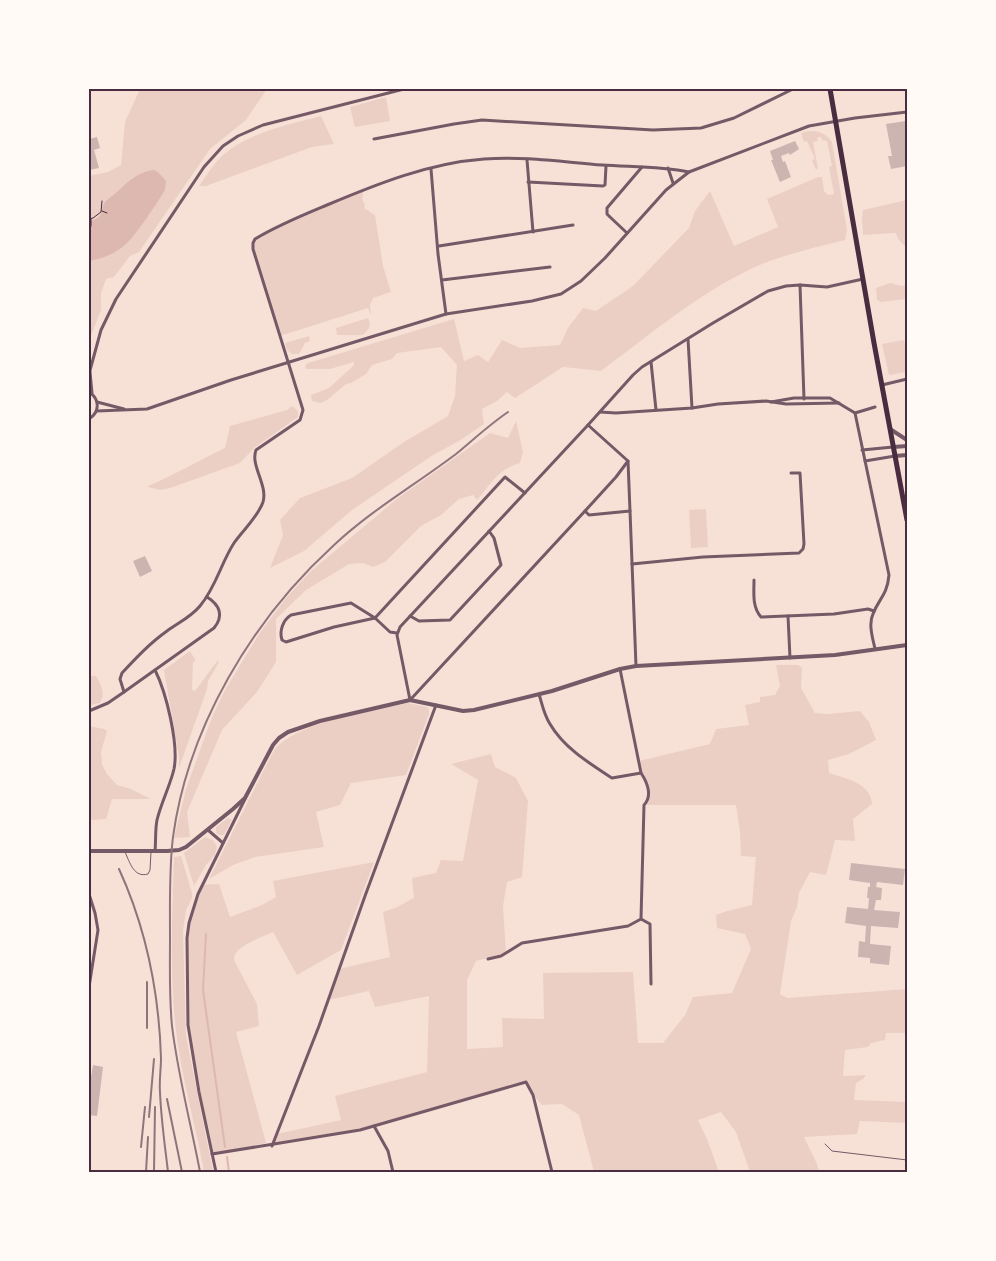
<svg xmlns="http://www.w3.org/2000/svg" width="996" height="1261" viewBox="0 0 996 1261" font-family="'Alegreya Sans',sans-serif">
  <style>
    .green { fill: #ebcfc5 }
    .water { fill: #dcb8b0 }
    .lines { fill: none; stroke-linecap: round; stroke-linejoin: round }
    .stream { stroke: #dcb8b0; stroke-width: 2 }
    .building { fill: #ccb4b1 }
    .path { stroke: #4a2c40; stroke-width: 1 }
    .service { stroke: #755966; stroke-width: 1 }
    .minor { stroke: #755966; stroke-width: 3 }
    .tertiary { stroke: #755966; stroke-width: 4 }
    .primary { stroke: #4a2c40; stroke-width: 5 }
    .rail { stroke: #8f747c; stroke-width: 2 }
    .neatline { fill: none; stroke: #4a2c40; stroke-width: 2 }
  </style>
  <rect width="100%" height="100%" fill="#f7e1d7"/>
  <g class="green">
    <path d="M 140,89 L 267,89 L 246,120 L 210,149 L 139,252 L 130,256 L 114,277 L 106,279 L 101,293 L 101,310 L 89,341 L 89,176 L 108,172 L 121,165 L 125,122 Z"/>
    <path d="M 386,97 L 390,121 L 355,127 L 350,107 Z"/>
    <path d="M 321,116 L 334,144 L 312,147 L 206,186 L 199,186 C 206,176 214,163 223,155 C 250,132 287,125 321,116 Z"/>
    <path d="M 809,131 C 819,131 826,133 832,142 L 847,230 L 845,240 C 814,248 781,255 753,268 C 699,293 648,336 601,371 L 563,367 L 515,398 L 507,392 L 497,401 L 482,409 L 484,424 L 459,441 L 433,455 L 352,510 L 304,551 L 270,568 L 283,535 L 280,520 L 300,498 L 352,478 L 404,442 L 448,416 L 455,396 L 457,365 L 441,347 L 397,353 L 392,359 L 372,365 L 366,374 L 351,383 L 346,384 L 327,400 L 321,403 L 312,401 L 311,395 L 329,388 L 351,368 L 354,365 L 354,362 L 330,369 L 306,369 L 305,366 L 308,363 L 454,319 L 464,361 L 478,355 L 488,362 L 502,340 L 520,348 L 560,345 L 568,328 L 583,308 L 596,311 L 633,286 L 689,228 L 695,211 L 710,191 L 734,246 L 778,227 L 767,199 L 818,177 L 822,177 L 824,191 L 828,195 L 834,194 L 829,167 L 832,166 L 827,141 L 822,140 L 821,137 L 817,138 L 818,141 L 813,142 L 818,168 L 816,170 L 812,160 L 815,159 L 807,141 L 804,142 L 801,133 Z"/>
    <path d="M 364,189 L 362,200 L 365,204 L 364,208 L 375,215 L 383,266 L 391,292 L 373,298 L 370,305 L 371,316 L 368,308 L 280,336 L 253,249 L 255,239 L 295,218 Z"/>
    <path d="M 907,200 L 907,248 L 898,239 L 896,233 L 863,235 L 862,218 L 863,210 Z"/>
    <path d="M 890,283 L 902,286 L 907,284 L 907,301 L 906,299 L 881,302 L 877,300 L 876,288 Z"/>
    <path d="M 368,318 C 372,326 369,330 362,335 L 337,335 L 336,328 Z"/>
    <path d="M 309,336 L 310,341 L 305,343 L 299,354 L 292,354 L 287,350 L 285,343 Z"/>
    <path d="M 904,340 L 907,353 L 907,372 L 889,375 L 882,344 Z"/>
    <path d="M 292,406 L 298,411 L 298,417 L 254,448 L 240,463 L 170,488 L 160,490 L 148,487 L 148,486 C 175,475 199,460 225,448 L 230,426 L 287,410 Z"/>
    <path d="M 516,421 L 523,452 L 520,463 C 498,469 491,484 477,500 L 473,495 L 459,499 L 441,515 L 421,526 L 385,562 L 373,567 L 363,563 L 349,564 L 306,590 L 276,619 L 276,662 L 257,692 L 222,730 L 187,812 L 190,837 L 174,838 L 186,789 L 212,717 L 225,690 L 259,634 L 286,598 L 311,571 L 398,498 L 490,433 L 508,438 Z"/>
    <path d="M 706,509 L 708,547 L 691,548 L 689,510 Z"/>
    <path d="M 190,651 L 196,661 L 193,662 L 192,690 L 195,691 L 218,660 L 219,662 L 208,681 L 207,689 L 179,768 L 179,757 L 164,670 Z"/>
    <path d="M 776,665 L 798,665 L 802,668 L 801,688 L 815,713 L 828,714 L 860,711 L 869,722 L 876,740 L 849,754 L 828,760 L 829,773 C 845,778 871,783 872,804 L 853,819 L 855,841 L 835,840 L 826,875 L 810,872 L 799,893 L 797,907 L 791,921 L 780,994 L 787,998 L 907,989 L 907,1033 L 886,1033 L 885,1040 L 871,1043 L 868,1047 L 845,1050 L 843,1076 L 866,1075 L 863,1079 L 856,1083 L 854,1100 L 907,1102 L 907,1123 L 860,1121 L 857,1134 L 804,1137 L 817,1164 L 819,1172 L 750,1172 L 736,1132 L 721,1112 L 698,1120 L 707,1139 L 719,1172 L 594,1172 L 579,1115 L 562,1104 L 542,1105 L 533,1095 L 525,1082 L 360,1130 L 272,1146 L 277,1134 L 341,1120 L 335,1096 L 427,1072 L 429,996 L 375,1007 L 369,991 L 328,1000 L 339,969 L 390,957 L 383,912 L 395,908 L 414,898 L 412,878 L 436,873 L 441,860 L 463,861 L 478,780 L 451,764 L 491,754 L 495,767 L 516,778 L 528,801 L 522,877 L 507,882 L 503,906 L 506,953 L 476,961 L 467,980 L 467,1049 L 503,1047 L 502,1018 L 544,1019 L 543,973 L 633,972 L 638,1043 L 663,1043 L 685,1015 L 693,997 L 732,993 L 751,949 L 745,934 L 717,928 L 716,915 L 727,911 L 752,905 L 756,857 L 741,856 L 740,832 L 736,805 L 644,805 L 647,803 L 648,785 L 641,773 L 639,761 L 710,744 L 716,729 L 749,725 L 745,705 L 760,702 L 760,697 L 775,695 L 780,686 Z"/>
    <path d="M 92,676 L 96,676 C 101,685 106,693 100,703 L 90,705 L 89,679 Z"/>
    <path d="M 408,703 L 427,707 L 429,709 L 429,714 L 406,775 L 351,783 L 340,805 L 316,812 L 324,847 L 255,857 L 233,865 L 209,879 L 273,752 C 292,723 374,710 408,703 Z"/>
    <path d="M 89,726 L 104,729 L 107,731 L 101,752 L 102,764 L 107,774 L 117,785 L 131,789 L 151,799 L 112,799 L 106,819 L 93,820 L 89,818 Z"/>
    <path d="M 228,818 L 232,820 L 224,835 L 219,835 L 216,833 L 216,827 Z"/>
    <path d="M 205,837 L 213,840 L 217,847 L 215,855 L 206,865 L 194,886 L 184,853 Z"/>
    <path d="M 181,856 L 192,893 L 192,898 L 186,910 L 183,931 L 186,1036 L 213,1172 L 204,1172 C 195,1122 180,1073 175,1022 C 170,967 172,912 174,857 Z"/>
    <path d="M 374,862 L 341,950 L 297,975 L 273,932 C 261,938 233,946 234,960 L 257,1004 L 259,1026 L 236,1032 L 266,1143 L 212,1154 L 188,1025 L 187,968 L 189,923 L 201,885 L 219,884 L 230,917 L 262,905 L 276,897 L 273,881 Z"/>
  </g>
  <path class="water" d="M 154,170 L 158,172 L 166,181 L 165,190 C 159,200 152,210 146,219 C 128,244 120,255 89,261 L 89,221 C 106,218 99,210 105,202 C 108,198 114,195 117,192 C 129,181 137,172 154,170 Z"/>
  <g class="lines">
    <g class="stream">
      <path d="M 206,934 L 203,990 L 225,1147"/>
      <path d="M 227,1157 L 229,1172"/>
    </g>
  </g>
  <g class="building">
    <path d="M 906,121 L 907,166 L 891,169 L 888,156 L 892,156 L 886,124 Z"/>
    <path d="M 97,137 L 100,148 L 94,150 L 99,168 L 89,170 L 89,139 Z"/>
    <path d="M 795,141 L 799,149 L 790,155 L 789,153 L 781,156 L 783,162 L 785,161 L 791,177 L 780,182 L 771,160 L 773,160 L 770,151 Z"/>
    <path d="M 145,556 L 152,571 L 140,577 L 133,561 Z"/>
    <path d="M 851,863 L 905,869 L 903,885 L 877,882 L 876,887 L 882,888 L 881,900 L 876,900 L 874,910 L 900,912 L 898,928 L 871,926 L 870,944 L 891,946 L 889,965 L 870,963 L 870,958 L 858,957 L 859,941 L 865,942 L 866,926 L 845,923 L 847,907 L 868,909 L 869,898 L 867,898 L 868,887 L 870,887 L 870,883 L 849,880 Z"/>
    <path d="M 93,1065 L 103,1067 L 97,1116 L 89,1115 L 89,1090 Z"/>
  </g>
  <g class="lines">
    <g class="path">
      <path d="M 102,211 L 107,213"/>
      <path d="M 89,219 L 93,218 L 101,212 L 102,201"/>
      <path d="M 91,219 L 91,226"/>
    </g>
    <g class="service">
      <path d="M 125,852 C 130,863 134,878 148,874 L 150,870 L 151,852"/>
      <path d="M 825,1144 L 832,1151 L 907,1160"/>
    </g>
    <g class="minor">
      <path d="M 374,139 L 454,124 L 482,120 L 653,130 L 701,128 L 734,118 L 793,89"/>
      <path d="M 527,160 L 533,232"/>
      <path d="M 668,168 L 673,183"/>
      <path d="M 431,169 L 438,254 L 446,314"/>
      <path d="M 528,182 L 603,186 L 605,185 L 606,166"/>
      <path d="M 627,233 L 610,217 L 607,214 L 607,208 L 642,167"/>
      <path d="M 439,246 L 573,225"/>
      <path d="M 442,280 L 550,267"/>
      <path d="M 800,285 L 804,399"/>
      <path d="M 688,339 L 692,408"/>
      <path d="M 651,362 L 656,410"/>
      <path d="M 90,372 L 92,393"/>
      <path d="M 89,374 L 101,330 L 116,299 L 204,167 L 223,146 L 238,136 L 263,125 L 404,89"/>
      <path d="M 882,385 L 907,379"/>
      <path d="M 89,392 C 100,399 100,412 89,419"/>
      <path d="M 97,402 L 124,409"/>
      <path d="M 771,402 L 794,398 L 830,398 L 855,413 L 889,575 C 887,596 879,598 873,614 C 868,624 873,639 875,649"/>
      <path d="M 97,411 L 147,409 L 231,380 L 446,314 L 532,301 L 561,294 L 581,281 L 605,258 L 666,190 L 689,172 L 809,126 L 855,118 L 907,112"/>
      <path d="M 600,412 L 616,413 L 692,408 L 718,404 L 766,401 L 786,404 L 839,403"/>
      <path d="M 855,413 L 875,407"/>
      <path d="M 588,425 L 628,461 L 630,511"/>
      <path d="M 862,450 L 893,447"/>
      <path d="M 865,461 L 895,456"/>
      <path d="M 585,511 L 616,477 L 628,461"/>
      <path d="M 632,564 L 703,557 L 799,553 L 803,549 L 804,544 L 800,473 L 791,473"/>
      <path d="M 754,580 C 754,593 752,607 761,617 L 834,614 L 868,609 L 874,611"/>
      <path d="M 351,603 L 375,618 L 334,627 L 286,642 L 282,640 C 279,631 283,620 291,615 Z"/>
      <path d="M 410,616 L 419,621 L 450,620 L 501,565 L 494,538 L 489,531"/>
      <path d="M 788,616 L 790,658"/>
      <path d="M 397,633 L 390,632 L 375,618 L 505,477 L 525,493"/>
      <path d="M 155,670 C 166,692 179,744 174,769 C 170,786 161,803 157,820 C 155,830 156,841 155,851"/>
      <path d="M 124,692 L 120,679 L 122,673 C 136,658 150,643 167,631 C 178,623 191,617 200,606 C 216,587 221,563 234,543 C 243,530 258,517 263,502 C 268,485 250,465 256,450 L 300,420 L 303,410 L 253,249 L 253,243 L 255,239 C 278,225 303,215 327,205 C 377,184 429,163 484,159 C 523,156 563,162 602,165 C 631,167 660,166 689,172"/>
      <path d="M 539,694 C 542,704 544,715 550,724 C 564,748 589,763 612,778 L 641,773"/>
      <path d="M 411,699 L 585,511 L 589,515 L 630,511 L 636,666"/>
      <path d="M 410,700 L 397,635 L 400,627 L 588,425 L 633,375 L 642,367 L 713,323 L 768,291 L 786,286 L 800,285 L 827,287 L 863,279"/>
      <path d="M 89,711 L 108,703 L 124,692 L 214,628 C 224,616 220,605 207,597"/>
      <path d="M 208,830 L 223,843"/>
      <path d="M 89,894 L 95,913 L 98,930 L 89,987"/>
      <path d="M 641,919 L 650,924 L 651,984"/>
      <path d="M 488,959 L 501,956 L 522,943 L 628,926 L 641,919 L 644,805 C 653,796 647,782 641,773 L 620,669"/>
      <path d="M 374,1126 L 388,1151 L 393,1172"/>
      <path d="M 272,1146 L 319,1026 L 365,896 L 436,705"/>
      <path d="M 212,1154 L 360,1130 L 526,1082 L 533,1095 L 552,1172"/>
      <path d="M 216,1172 L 199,1092 L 188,1025 L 187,938 L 189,923 L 198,894 L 245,799"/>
    </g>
    <g class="tertiary">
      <path d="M 890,429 L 907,440"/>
      <path d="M 893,447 L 907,446"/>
      <path d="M 895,456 L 907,455"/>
      <path d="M 89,851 L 167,851 L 179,850 L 186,847 L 233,809 L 245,798 L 273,745 L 279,738 L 288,732 L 320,721 L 410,700 L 463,711 L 474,710 L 552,691 L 620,669 L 636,666 L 835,655 L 907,645"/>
    </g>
    <path class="primary" d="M 830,89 L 874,343 L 907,520"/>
    <g class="rail">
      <path d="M 119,869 C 146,928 159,993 161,1058 C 161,1069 159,1081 160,1092 C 161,1119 165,1146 168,1172"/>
      <path d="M 147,1028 L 147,982"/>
      <path d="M 167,1099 L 182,1172"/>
      <path d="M 149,1117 L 154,1059"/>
      <path d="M 141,1147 L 145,1107"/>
      <path d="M 146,1172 L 148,1137"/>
      <path d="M 154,1172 L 155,1107"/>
      <path d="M 200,1172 C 191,1124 178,1076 172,1026 C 169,996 170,966 170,936 C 170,903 169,870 173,837 C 188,727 252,620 333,546 C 370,511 415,485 456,454 C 473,440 489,425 508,412"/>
    </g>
  </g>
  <rect width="996" height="1261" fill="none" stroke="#fffaf5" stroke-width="180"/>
  <rect x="90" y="90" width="816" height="1081" class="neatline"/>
</svg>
